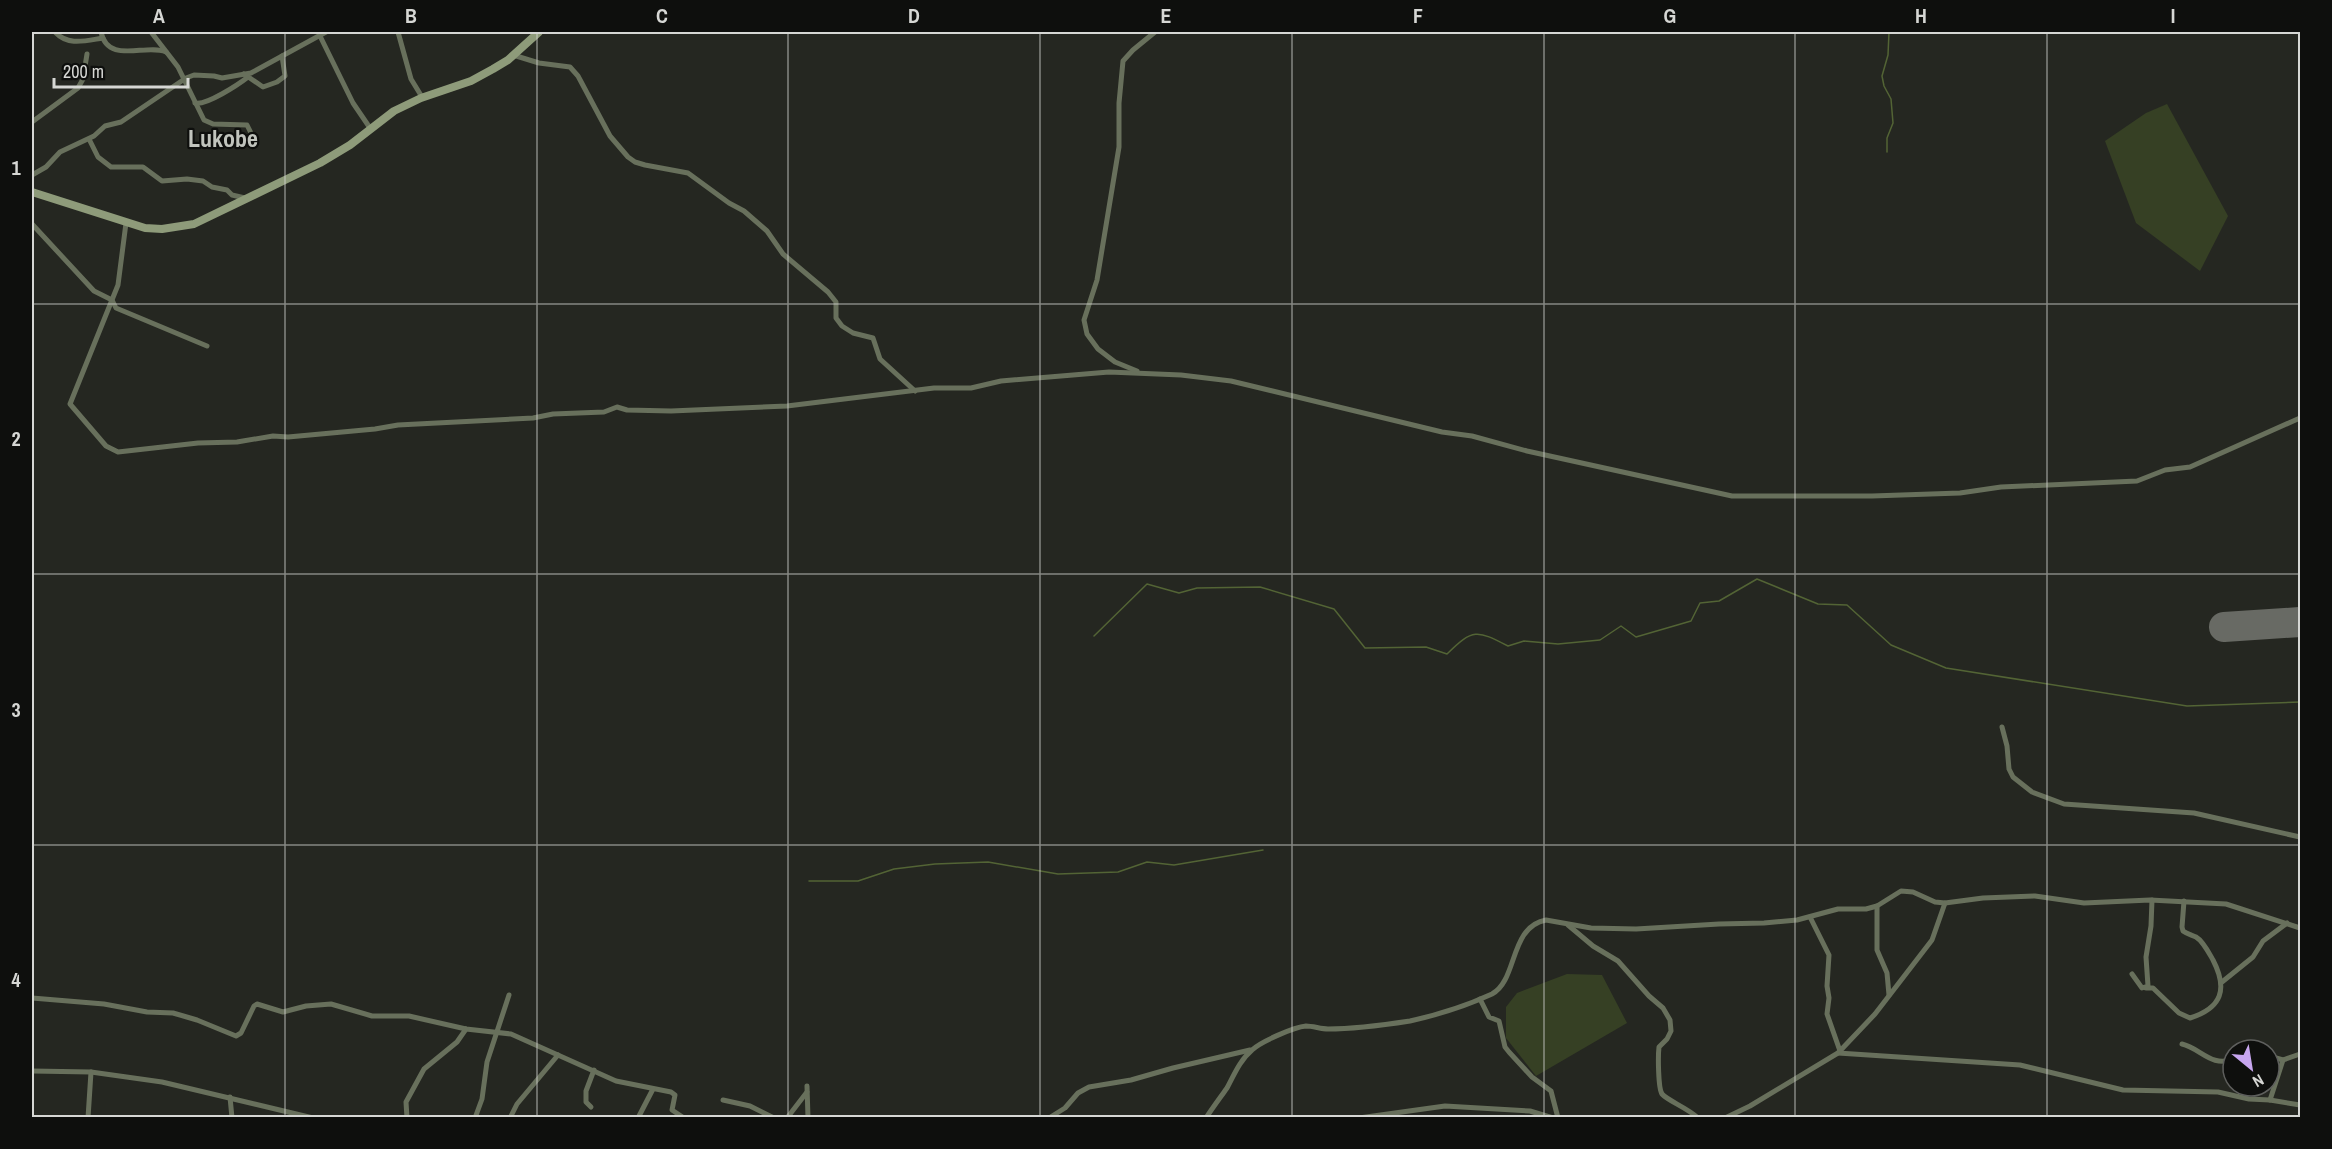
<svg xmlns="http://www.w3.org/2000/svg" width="2332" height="1149" viewBox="0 0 2332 1149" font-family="'Archivo Narrow',sans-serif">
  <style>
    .green { fill: #364024 }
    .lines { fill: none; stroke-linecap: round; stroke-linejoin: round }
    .stream { stroke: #536435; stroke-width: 1.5 }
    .runway { stroke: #686a64; stroke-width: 30 }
    .street { stroke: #68705c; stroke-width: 5 }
    .secondary { stroke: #8e9b7a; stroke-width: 8 }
    .grid { fill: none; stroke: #d6d7d4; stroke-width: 1.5; stroke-opacity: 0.55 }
    .labels { text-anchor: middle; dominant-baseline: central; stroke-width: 4.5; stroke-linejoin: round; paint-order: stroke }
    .quarter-label { font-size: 24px; font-weight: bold; fill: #c1c4bd; stroke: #0e0f0d }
    .neatline { fill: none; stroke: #d6d7d4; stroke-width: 2 }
    .grid-label { font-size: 20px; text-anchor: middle; font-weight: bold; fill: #d6d7d4 }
  </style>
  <rect width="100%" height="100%" fill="#252721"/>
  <g class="green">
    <path d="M 2167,104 L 2228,216 L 2200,271 L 2136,223 L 2105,141 L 2146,113 Z"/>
    <path d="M 1567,974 L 1602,975 L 1627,1023 L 1536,1076 L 1506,1038 L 1506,1007 L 1517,993 Z"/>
  </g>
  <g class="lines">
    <g class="stream">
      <path d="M 1887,152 L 1887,138 L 1893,123 L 1891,99 L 1884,86 L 1882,76 L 1888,55 L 1889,32"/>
      <path d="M 1094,636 L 1147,584 L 1179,593 L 1197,588 L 1260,587 L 1334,609 L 1365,648 L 1426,647 L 1447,654 C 1473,628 1477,630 1508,646 L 1524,641 L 1558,644 L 1600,640 L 1621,626 L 1636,637 L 1691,621 L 1700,603 L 1719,601 L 1757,579 L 1818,604 L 1847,605 L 1891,645 L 1946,668 L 2187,706 L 2300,702"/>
      <path d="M 809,881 L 858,881 L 894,869 L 935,864 L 988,862 L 1058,874 L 1118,872 L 1147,862 L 1174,865 L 1263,850"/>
    </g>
    <path class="runway" d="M 2224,627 L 2300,622"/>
    <g class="street">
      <path d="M 55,32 C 68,46 84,41 103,38"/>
      <path d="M 101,32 C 108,65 146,43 166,52"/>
      <path d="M 151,32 L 178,67 L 204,120 L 213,124 L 247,125 L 253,137"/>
      <path d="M 398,32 L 411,79 L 422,97"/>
      <path d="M 320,36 L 353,103 L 370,128"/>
      <path d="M 513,55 L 539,63 L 570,67 L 578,76 L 610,136 L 628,157 L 635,162 L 645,165 L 688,173 L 729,203 L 744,211 L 767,231 L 783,254 L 828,292 L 836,302 L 836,318 L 842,326 L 853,333 L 873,338 L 880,359 L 915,391"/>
      <path d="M 244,74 L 263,87 L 277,82 L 285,76 L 282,56"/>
      <path d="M 195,103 C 206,106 239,84 248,77"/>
      <path d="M 32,122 L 78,88 L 83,79 L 87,54"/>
      <path d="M 89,139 L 98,157 L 111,167 L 143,167 L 162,181 L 187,179 L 203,181 L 212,187 L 227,190 L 232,195 L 245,198"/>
      <path d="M 32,175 L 46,167 L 60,152 L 94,136 L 105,126 L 121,122 L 186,78 L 194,75 L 214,76 L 222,78 L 251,73 L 326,32"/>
      <path d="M 126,223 L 118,285 L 70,404 L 106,446 L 118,452 L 198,443 L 237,442 L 273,436 L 288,437 L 375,429 L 398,425 L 533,418 L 553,414 L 604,412 L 617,407 L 627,410 L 671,411 L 787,406 L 934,388 L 971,388 L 1001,381 L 1109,372 L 1181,375 L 1231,381 L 1442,432 L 1472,436 L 1527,451 L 1732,496 L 1872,496 L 1960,493 L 2001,487 L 2137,481 L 2165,470 L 2190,467 L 2300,418"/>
      <path d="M 32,224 L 94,291 L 112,300 L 116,308 L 207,346"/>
      <path d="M 1137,371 L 1115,362 L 1098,349 L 1087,334 L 1084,320 L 1097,280 L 1119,147 L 1119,103 L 1123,61 L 1133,50 L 1155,32"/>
      <path d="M 2002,727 L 2007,746 L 2009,769 L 2013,777 L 2032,792 L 2064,804 L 2194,813 L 2300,837"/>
      <path d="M 1877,906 L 1877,950 L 1887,973 L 1889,995"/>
      <path d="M 1810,917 L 1829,955 L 1827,986 L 1829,998 L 1827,1014 L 1840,1051"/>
      <path d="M 1568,925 L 1593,946 L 1618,961 L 1649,996 L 1663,1008 L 1670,1020 L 1671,1031 L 1667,1039 L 1659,1047 C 1658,1055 1658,1088 1662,1094 C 1668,1101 1688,1108 1698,1118"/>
      <path d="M 2132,974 L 2142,988 L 2148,986 L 2146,957 L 2151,926 L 2152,900"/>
      <path d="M 2222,982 L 2253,957 L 2263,941 L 2287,923"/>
      <path d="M 2146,988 L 2153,988 L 2179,1013 L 2190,1018 C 2222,1008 2228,989 2213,960 C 2209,953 2203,941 2196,937 C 2192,935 2187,934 2183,931 L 2182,927 L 2184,901"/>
      <path d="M 32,998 L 104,1004 L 147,1012 L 173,1013 L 197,1020 L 236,1036 L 241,1033 L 254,1006 L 257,1004 L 283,1012 L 306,1006 L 331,1004 L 372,1016 L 409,1016 L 466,1029 L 511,1034 L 616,1081 L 671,1092 L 675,1095 L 672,1110 L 684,1118"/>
      <path d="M 1480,999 L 1489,1017 L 1499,1021 L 1505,1047 L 1509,1052 L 1532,1077 L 1551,1091 L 1558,1118"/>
      <path d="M 2182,1044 C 2200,1048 2212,1068 2233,1059"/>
      <path d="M 1838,1053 L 2020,1065 L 2123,1090 L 2218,1092 L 2249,1099 L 2270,1100 L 2300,1105"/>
      <path d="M 2269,1056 L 2283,1060 L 2300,1054"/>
      <path d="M 32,1071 L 91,1072 L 162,1082 L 313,1118"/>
      <path d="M 807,1086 L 808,1118"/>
      <path d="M 230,1097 L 232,1118"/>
      <path d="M 723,1100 L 750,1106 L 774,1118"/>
      <path d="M 2270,1100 L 2283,1060"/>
      <path d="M 591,1107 L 586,1102 L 586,1091 L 594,1070"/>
      <path d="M 88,1118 L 91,1072"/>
      <path d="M 407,1118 L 406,1102 L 424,1069 L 457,1042 L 466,1029"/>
      <path d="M 475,1118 L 482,1099 L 487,1062 L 509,995"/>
      <path d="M 510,1118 L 517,1104 L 558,1055"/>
      <path d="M 638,1118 L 653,1089"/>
      <path d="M 787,1118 L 807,1092"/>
      <path d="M 1049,1118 L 1065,1108 L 1078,1093 L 1089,1087 L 1131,1080 L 1173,1068 L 1250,1050"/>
      <path d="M 1206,1118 C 1213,1107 1220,1098 1227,1088 C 1234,1075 1240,1060 1252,1050 C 1260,1042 1294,1027 1306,1026 C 1313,1026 1321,1029 1328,1029 C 1354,1029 1384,1025 1410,1021 C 1437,1015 1466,1006 1492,994 C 1518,980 1509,927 1546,920 L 1591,928 L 1636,929 L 1719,924 L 1764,923 L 1797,920 L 1838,909 L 1866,909 L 1877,906 L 1901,891 L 1913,892 L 1935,902 L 1945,903 L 1983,898 L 2035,896 L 2084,903 L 2150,900 L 2226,904 L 2300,928"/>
      <path d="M 1359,1118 L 1445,1106 L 1530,1111 L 1553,1118"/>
      <path d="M 1725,1118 L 1750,1106 L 1838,1053 L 1875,1014 L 1932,940 L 1945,903"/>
    </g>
    <path class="secondary" d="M 32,192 L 145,228 L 162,229 L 194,224 L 320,163 L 350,145 L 394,111 L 421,98 L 471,81 L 493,69 L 508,60 L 539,32"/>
  </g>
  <path class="grid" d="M 285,32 L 285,1118M 537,32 L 537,1118M 788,32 L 788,1118M 1040,32 L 1040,1118M 1292,32 L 1292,1118M 1544,32 L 1544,1118M 1795,32 L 1795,1118M 2047,32 L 2047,1118M 32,304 L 2300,304M 32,574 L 2300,574M 32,845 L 2300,845"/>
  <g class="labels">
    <g class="quarter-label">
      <text x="223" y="138">Lukobe</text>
    </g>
  </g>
  <rect width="2332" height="1149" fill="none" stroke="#0e0f0d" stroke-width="66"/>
  <g transform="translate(2251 1068) rotate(150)"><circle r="28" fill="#0e0f0d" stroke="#5e5f5d" stroke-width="1.5"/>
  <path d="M0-4.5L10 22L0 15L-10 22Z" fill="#c7a6ef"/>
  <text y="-9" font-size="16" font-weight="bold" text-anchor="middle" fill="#d6d7d4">N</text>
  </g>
  <path d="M54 78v9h134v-9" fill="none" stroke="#d6d7d4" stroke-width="3"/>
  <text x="63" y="78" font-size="18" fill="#d6d7d4" stroke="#0e0f0d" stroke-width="4.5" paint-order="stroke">200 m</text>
  <rect x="33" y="33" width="2266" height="1083" class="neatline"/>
  <g class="grid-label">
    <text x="159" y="23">A</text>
    <text x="411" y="23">B</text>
    <text x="662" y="23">C</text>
    <text x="914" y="23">D</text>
    <text x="1166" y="23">E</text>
    <text x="1418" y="23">F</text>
    <text x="1670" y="23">G</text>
    <text x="1921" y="23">H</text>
    <text x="2173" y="23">I</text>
    <text x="16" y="175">1</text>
    <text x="16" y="446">2</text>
    <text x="16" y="717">3</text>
    <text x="16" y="987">4</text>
  </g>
</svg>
